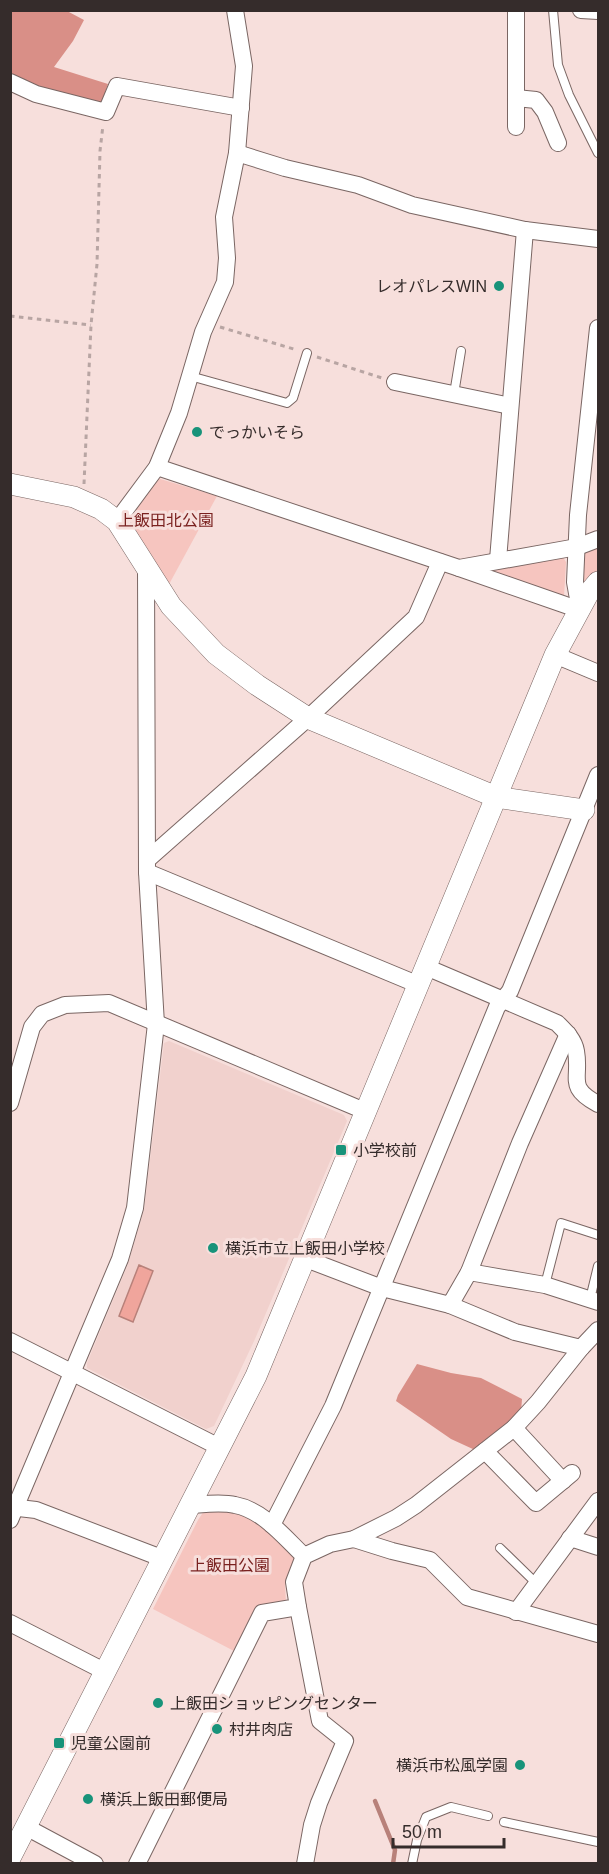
<svg xmlns="http://www.w3.org/2000/svg" width="609" height="1874" viewBox="0 0 609 1874" font-family="Helvetica,'Noto Sans JP',sans-serif">
  <style>
    .built { fill: #f1d1cd }
    .green { fill: #f6c5bf }
    .forest { fill: #d98f87 }
    .water { fill: #f0a59c; stroke: #b8817a; stroke-width: 1.5 }
    .lines { fill: none; stroke-linecap: round; stroke-linejoin: round }
    .stream { stroke: #b8817a; stroke-width: 4.5 }
    .service-casing { stroke: #7a6663; stroke-width: 10 }
    .minor-casing { stroke: #7a6663; stroke-width: 18 }
    .tertiary-casing { stroke: #7a6663; stroke-width: 22 }
    .path { stroke: #b8a5a3; stroke-width: 3; stroke-dasharray: 4.5 4.5; stroke-linecap: butt }
    .service { stroke: #fff; stroke-width: 8 }
    .minor { stroke: #fff; stroke-width: 16 }
    .tertiary { stroke: #fff; stroke-width: 21 }
    .poi-dot { fill: #18937a; stroke: #f7dfdc; stroke-width: 2 }
    .labels { text-anchor: middle; dominant-baseline: central; stroke-width: 6; stroke-linejoin: round; paint-order: stroke }
    .poi-label { font-size: 16px; fill: #352c2b; stroke: #f7dfdc; text-anchor: start }
    .park-label { font-size: 16px; fill: #7a2220; stroke: #f7dfdc }
  </style>
  <rect width="100%" height="100%" fill="#f7dfdc"/>
  <path class="built" d="M 169,1041 L 344,1115 L 347,1121 L 255,1339 L 214,1426 L 206,1429 L 87,1368 L 87,1363 L 128,1264 L 144,1210 L 164,1043 Z"/>
  <g class="green">
    <path d="M 157,478 L 217,496 L 167,588 L 123,521 Z"/>
    <path d="M 598,544 L 598,571 L 585,583 L 582,580 L 584,554 L 594,545 Z"/>
    <path d="M 563,557 L 566,562 L 564,597 L 480,569 Z"/>
    <path d="M 206,1508 L 243,1515 L 261,1525 L 296,1556 L 285,1585 L 286,1603 L 256,1607 L 234,1651 L 153,1609 L 198,1520 Z"/>
  </g>
  <g class="forest">
    <path d="M 11,11 L 67,11 L 84,20 L 73,41 L 54,67 L 108,84 L 100,107 L 11,78 Z"/>
    <path d="M 417,1364 L 451,1373 L 481,1378 L 522,1399 L 521,1412 L 475,1450 L 451,1439 L 396,1401 L 398,1395 Z"/>
  </g>
  <path class="water" d="M 139,1265 L 153,1271 L 133,1322 L 119,1316 Z"/>
  <g class="lines">
    <path class="stream" d="M 375,1801 L 395,1850 L 393,1864"/>
    <g class="service-casing">
      <g id="service">
        <path d="M 553,10 L 558,65 L 569,95 L 598,153"/>
        <path d="M 190,376 L 287,403 L 293,398 L 307,353"/>
        <path d="M 454,394 L 461,351"/>
        <path d="M 545,1285 L 561,1223 L 598,1235"/>
        <path d="M 590,1299 L 598,1266"/>
        <path d="M 500,1548 L 537,1584"/>
        <path d="M 504,1822 L 598,1842"/>
        <path d="M 412,1864 L 417,1840 L 426,1817 L 451,1807 L 488,1816"/>
      </g>
    </g>
    <g class="minor-casing">
      <g id="minor">
        <path d="M 516,10 L 516,127"/>
        <path d="M 581,10 L 598,11"/>
        <path d="M 10,82 L 36,94 L 106,112 L 117,86 L 241,108"/>
        <path d="M 516,98 L 536,100 L 545,112 L 558,143"/>
        <path d="M 237,153 L 285,168 L 358,185 L 412,205 L 525,230 L 598,239"/>
        <path d="M 395,382 L 510,406"/>
        <path d="M 157,467 L 459,568 L 577,547 L 598,539"/>
        <path d="M 117,521 L 157,467 L 179,413 L 203,332 L 225,282 L 227,258 L 224,217 L 237,153 L 244,66 L 235,10"/>
        <path d="M 498,560 L 525,230"/>
        <path d="M 459,568 L 580,610"/>
        <path d="M 580,610 L 575,582 L 578,515 L 598,328"/>
        <path d="M 555,655 L 598,673"/>
        <path d="M 147,860 L 308,718 L 416,617 L 440,562"/>
        <path d="M 147,872 L 419,985"/>
        <path d="M 426,967 L 557,1023 C 565,1031 574,1039 576,1051 C 581,1079 566,1087 598,1104"/>
        <path d="M 10,1103 L 32,1027 L 42,1014 L 65,1005 L 109,1003 L 367,1112"/>
        <path d="M 306,1259 L 382,1288 L 450,1305 L 469,1272 L 520,1143 L 568,1034"/>
        <path d="M 469,1272 L 545,1285 L 598,1302"/>
        <path d="M 450,1305 L 515,1332 L 581,1348"/>
        <path d="M 10,1341 L 221,1448"/>
        <path d="M 514,1428 L 563,1481"/>
        <path d="M 485,1451 L 536,1503 L 572,1473"/>
        <path d="M 192,1505 C 206,1504 222,1502 235,1505 C 263,1510 285,1538 304,1556"/>
        <path d="M 10,1507 L 36,1510 L 164,1559"/>
        <path d="M 10,1520 L 120,1259 L 135,1208 L 156,1024 L 147,872 L 146,567"/>
        <path d="M 272,1525 L 333,1406 L 497,1007 L 510,991 L 598,775"/>
        <path d="M 570,1538 L 598,1547"/>
        <path d="M 354,1539 L 392,1551 L 430,1560 L 467,1597 L 598,1634"/>
        <path d="M 298,1607 L 320,1721 L 345,1741 L 319,1803 L 312,1825 L 305,1864"/>
        <path d="M 516,1612 L 598,1501"/>
        <path d="M 10,1623 L 106,1672"/>
        <path d="M 26,1827 L 95,1864"/>
        <path d="M 137,1864 L 262,1613 L 298,1607 L 294,1582 L 304,1556 L 330,1544 L 354,1539 L 396,1518 L 416,1505 L 514,1428 L 538,1402 L 581,1348 L 598,1330"/>
      </g>
    </g>
    <g class="tertiary-casing">
      <g id="tertiary">
        <path d="M 10,484 L 74,497 L 101,509 L 117,521 L 171,606 L 216,654 L 257,685 L 308,718 L 496,797 L 584,810"/>
        <path d="M 10,1858 L 256,1376 L 555,655 L 588,594 L 598,582"/>
      </g>
    </g>
    <g class="path">
      <path d="M 10,316 L 91,325"/>
      <path d="M 220,327 L 297,350"/>
      <path d="M 317,357 L 382,378"/>
      <path d="M 84,484 L 91,325 L 97,264 L 100,151 L 103,125"/>
    </g>
    <use href="#service" class="service"/>
    <use href="#minor" class="minor"/>
    <use href="#tertiary" class="tertiary"/>
  </g>
  <g class="poi-dot">
    <circle cx="499" cy="286" r="6"/>
    <circle cx="197" cy="432" r="6"/>
    <rect x="335" y="1144" width="12" height="12" rx="3"/>
    <circle cx="213" cy="1248" r="6"/>
    <circle cx="158" cy="1703" r="6"/>
    <circle cx="217" cy="1729" r="6"/>
    <rect x="53" y="1737" width="12" height="12" rx="3"/>
    <circle cx="520" cy="1765" r="6"/>
    <circle cx="88" cy="1799" r="6"/>
  </g>
  <g class="labels">
    <g class="poi-label">
      <text x="487" y="286" text-anchor="end">レオパレスWIN</text>
      <text x="209" y="432">でっかいそら</text>
      <text x="353" y="1150">小学校前</text>
      <text x="225" y="1248">横浜市立上飯田小学校</text>
      <text x="170" y="1703">上飯田ショッピングセンター</text>
      <text x="229" y="1729">村井肉店</text>
      <text x="71" y="1743">児童公園前</text>
      <text x="508" y="1765" text-anchor="end">横浜市松風学園</text>
      <text x="100" y="1799">横浜上飯田郵便局</text>
    </g>
    <g class="park-label">
      <text x="166" y="520">上飯田北公園</text>
      <text x="230" y="1565">上飯田公園</text>
    </g>
  </g>
  <rect width="609" height="1874" fill="none" stroke="#352c2b" stroke-width="24"/>
  <path d="M393 1838v9h111v-9" fill="none" stroke="#352c2b" stroke-width="3"/>
  <text x="402" y="1838" font-size="18" fill="#352c2b" stroke="#f7dfdc" stroke-width="4.5" paint-order="stroke">50 m</text>
</svg>
